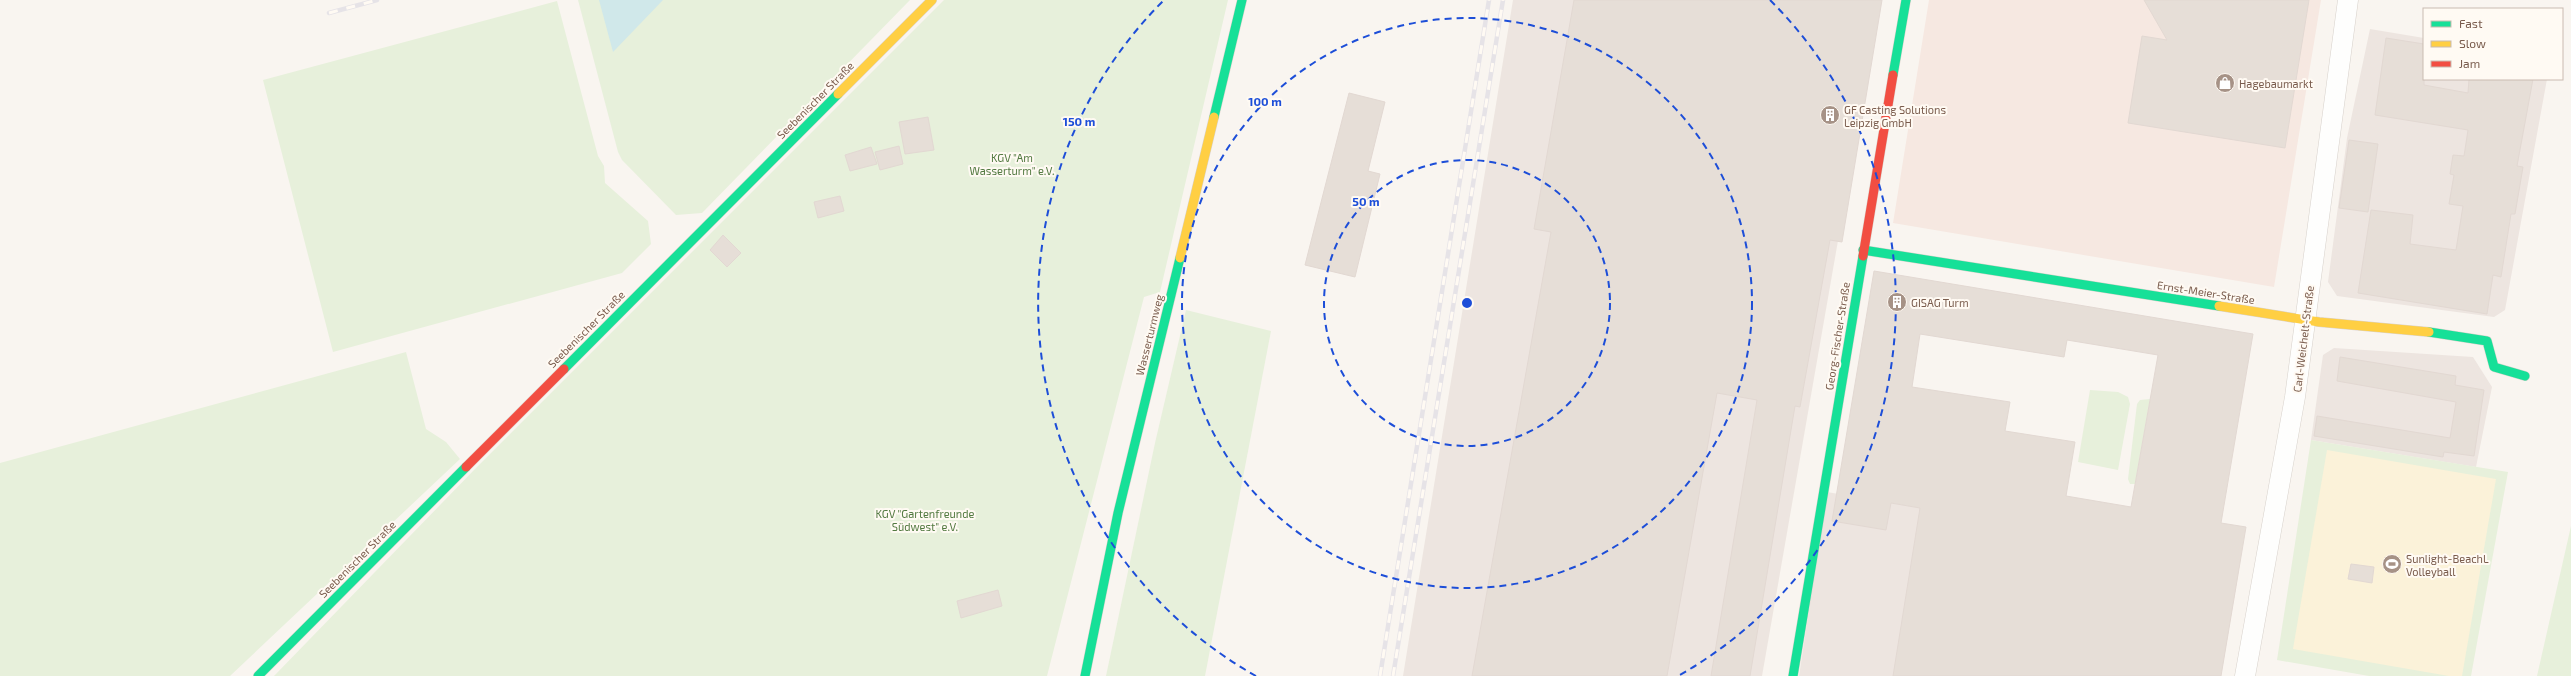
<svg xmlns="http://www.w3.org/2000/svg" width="2571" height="676" viewBox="0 0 2571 676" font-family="'Exo 2',sans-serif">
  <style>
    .commercial { fill: #f6e8e1 }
    .industrial { fill: #ede5e0 }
    .green { fill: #e7f0db }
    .sand { fill: #fbf2d9 }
    .water { fill: #d0e8ea }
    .building { fill: #e6ded7; stroke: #e2d8d2; fill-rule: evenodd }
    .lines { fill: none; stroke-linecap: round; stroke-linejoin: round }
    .street-casing { stroke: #d7d1cb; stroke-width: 21 }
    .fast-casing { stroke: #d9d2cb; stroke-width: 10 }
    .slow-casing { stroke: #d9d2cb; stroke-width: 10 }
    .jam-casing { stroke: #d9d2cb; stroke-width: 10 }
    .street { stroke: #fefefd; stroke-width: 20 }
    .fast { stroke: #16e098; stroke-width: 9 }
    .slow { stroke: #ffcf43; stroke-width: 9 }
    .jam { stroke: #f24e42; stroke-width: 9 }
    .rail-casing { stroke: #e6e3e7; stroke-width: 4.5 }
    .rail { stroke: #fffaf3; stroke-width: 3; stroke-dasharray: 9; stroke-linecap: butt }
    .ring { fill: none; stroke: #1d4ed8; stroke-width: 2; stroke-dasharray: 7 5 }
    .labels { text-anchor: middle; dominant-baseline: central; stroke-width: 4; stroke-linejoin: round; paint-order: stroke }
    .poi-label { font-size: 11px; fill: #7a5c4d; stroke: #fffaf3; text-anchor: start }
    .street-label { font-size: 11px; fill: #7a5c4d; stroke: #fffaf3 }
    .park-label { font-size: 11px; fill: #537a41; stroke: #fffaf3 }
    .centre { fill: #1d4ed8; stroke: #fffaf3; stroke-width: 2 }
    .ring-label { font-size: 12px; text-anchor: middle; font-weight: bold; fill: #1d4ed8; stroke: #fffaf3; stroke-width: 4; stroke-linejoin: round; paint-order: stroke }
  </style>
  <rect width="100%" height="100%" fill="#f9f5f0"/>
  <path class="commercial" d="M 1929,0 L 2321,0 L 2274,287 L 1893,223 Z"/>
  <g class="industrial">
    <path d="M 1513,0 L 1880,0 L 1762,676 L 1403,676 Z"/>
    <path d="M 2370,29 L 2424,38 L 2424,79 L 2547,79 L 2505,310 L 2494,317 L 2337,296 L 2328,282 L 2347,138 Z"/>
    <path d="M 2334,348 L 2473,357 L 2492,387 L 2476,467 L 2311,440 L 2323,355 Z"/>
    <path d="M 1827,492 L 2240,563 L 2221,676 L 1799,676 Z"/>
  </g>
  <g class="green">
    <path d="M 578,0 L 910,0 L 702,213 L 676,215 L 622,160 L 618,152 Z"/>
    <path d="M 944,0 L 1228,0 L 1160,292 L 1144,297 L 1047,676 L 274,676 L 474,470 Z"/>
    <path d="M 557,1 L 598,156 L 604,166 L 605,183 L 648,221 L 651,244 L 622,273 L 333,352 L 263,80 Z"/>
    <path d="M 1186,310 L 1271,331 L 1205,676 L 1106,676 L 1155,443 Z"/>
    <path d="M 406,352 L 426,429 L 446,442 L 460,459 L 230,676 L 0,676 L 0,463 Z"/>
    <path d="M 2090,390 L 2118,392 L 2128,397 L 2130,404 L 2118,470 L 2078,462 Z"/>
    <path d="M 2150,399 L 2135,484 L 2130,484 L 2128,479 L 2137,404 L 2140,400 Z"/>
    <path d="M 2311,440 L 2508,472 L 2471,676 L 2369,676 L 2277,660 Z"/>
    <path d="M 2571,526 L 2571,676 L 2537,676 Z"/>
  </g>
  <path class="sand" d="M 2327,450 L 2496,479 L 2462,676 L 2449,676 L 2293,649 Z"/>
  <path class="water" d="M 599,0 L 663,0 L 613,52 Z"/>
  <g class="building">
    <path d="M 1574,0 L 1882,0 L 1842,242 L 1830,240 L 1800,407 L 1795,406 L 1750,676 L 1711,676 L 1757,400 L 1717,393 L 1667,676 L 1472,676 L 1551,232 L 1534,229 Z"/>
    <path d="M 2144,0 L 2309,0 L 2285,148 L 2128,123 L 2142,36 L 2167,40 Z"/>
    <path d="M 2386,38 L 2424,44 L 2424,85 L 2468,93 L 2469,79 L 2533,79 L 2517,166 L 2523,167 L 2515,214 L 2511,214 L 2501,277 L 2493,275 L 2487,314 L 2358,293 L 2371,210 L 2413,215 L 2410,244 L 2456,250 L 2463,206 L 2449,204 L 2454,175 L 2450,174 L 2453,155 L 2464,156 L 2468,130 L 2375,115 Z"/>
    <path d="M 1349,93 L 1385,102 L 1368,171 L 1380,174 L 1355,277 L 1305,265 Z"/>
    <path d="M 928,117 L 934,150 L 905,154 L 899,122 Z"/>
    <path d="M 2349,140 L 2378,144 L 2368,212 L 2339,208 Z"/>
    <path d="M 899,146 L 903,164 L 880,170 L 875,152 Z"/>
    <path d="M 871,147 L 877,164 L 850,171 L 845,155 Z"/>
    <path d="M 840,196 L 844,211 L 818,218 L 814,202 Z"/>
    <path d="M 723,235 L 741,253 L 727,267 L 710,250 Z"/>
    <path d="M 1874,271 L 2253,334 L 2221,523 L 2246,527 L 2221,676 L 1893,676 L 1920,508 L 1891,503 L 1886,530 L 1832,521 ZM 1920,334 L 2064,357 L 2067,340 L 2158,355 L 2131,507 L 2066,496 L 2075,442 L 2005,431 L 2010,402 L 1912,387 Z"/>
    <path d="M 2340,357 L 2456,376 L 2455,385 L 2484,390 L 2474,456 L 2444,452 L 2443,457 L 2314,436 L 2317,416 L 2450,438 L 2456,402 L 2337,381 Z"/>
    <path d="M 2351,564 L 2374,567 L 2372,583 L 2348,579 Z"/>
    <path d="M 998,590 L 1002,606 L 961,618 L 957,601 Z"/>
  </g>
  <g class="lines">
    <g class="street-casing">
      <path id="street" d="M 2245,676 L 2295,397 L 2348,0"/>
    </g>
    <g class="fast-casing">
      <g id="fast">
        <path d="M 1893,75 L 1906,0"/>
        <path d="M 1214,117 L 1242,0"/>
        <path d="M 1863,250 L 2219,306"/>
        <path d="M 2429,332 L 2487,341 L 2494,367 L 2525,376"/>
        <path d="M 564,369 L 838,94"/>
        <path d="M 258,676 L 466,467"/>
        <path d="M 1085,676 L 1118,513 L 1180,258"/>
        <path d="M 1793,676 L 1863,256"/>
      </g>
    </g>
    <g class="slow-casing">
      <g id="slow">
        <path d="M 838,94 L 932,0"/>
        <path d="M 1180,258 L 1214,117"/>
        <path d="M 2219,306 L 2319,322 L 2429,332"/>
      </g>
    </g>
    <g class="jam-casing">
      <g id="jam">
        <path d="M 1863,256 L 1893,75"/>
        <path d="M 466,467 L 564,369"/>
      </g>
    </g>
    <use href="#street" class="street"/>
    <use href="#fast" class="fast"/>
    <use href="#slow" class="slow"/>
    <use href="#jam" class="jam"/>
    <g class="rail-casing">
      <g id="rail">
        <path d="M 329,13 L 377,0"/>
        <path d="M 1380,676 L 1489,0"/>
        <path d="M 1393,676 L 1503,0"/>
      </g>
    </g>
    <use href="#rail" class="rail"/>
  </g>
  <g class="ring">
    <circle cx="1467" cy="303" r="143"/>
    <circle cx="1467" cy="303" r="285"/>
    <path d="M1256 676A428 428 0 0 1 1164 0M1770 0A428 428 0 0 1 1678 676"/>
  </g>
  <defs>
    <g id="shop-disc" transform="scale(1)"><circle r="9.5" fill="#a69286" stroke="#fffaf3"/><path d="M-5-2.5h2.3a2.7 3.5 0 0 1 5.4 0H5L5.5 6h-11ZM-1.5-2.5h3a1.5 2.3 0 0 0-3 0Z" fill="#fff"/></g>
    <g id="building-disc" transform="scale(1)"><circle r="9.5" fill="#a69286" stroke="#fffaf3"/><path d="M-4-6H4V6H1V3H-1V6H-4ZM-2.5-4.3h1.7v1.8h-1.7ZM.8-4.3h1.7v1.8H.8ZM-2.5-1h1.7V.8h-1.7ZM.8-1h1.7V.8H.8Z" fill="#fff"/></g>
    <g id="stadium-disc" transform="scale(1)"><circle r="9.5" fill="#a69286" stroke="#fffaf3"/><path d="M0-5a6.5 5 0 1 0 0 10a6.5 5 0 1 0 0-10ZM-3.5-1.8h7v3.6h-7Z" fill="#fff"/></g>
  </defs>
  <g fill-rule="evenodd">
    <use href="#shop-disc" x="2225" y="83"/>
    <use href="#building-disc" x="1830" y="115"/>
    <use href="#building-disc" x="1897" y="302"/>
    <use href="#stadium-disc" x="2392" y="564"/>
  </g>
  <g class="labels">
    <g class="poi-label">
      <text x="2239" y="83">Hagebaumarkt</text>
      <text x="1844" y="109">GF Casting Solutions<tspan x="1844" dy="13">Leipzig GmbH</tspan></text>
      <text x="1911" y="302">GISAG Turm</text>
      <text x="2406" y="558">Sunlight-BeachL<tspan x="2406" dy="13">Volleyball</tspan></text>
    </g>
    <g class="street-label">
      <text transform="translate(815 100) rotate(-45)">Seebenischer Straße</text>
      <text transform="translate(2206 292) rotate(9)">Ernst-Meier-Straße</text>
      <text transform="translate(586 329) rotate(-45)">Seebenischer Straße</text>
      <text transform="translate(1149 335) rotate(-76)">Wasserturmweg</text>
      <text transform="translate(1837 336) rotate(-81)">Georg-Fischer-Straße</text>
      <text transform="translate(2303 339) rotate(-83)">Carl-Weichelt-Straße</text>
      <text transform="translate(357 559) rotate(-45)">Seebenischer Straße</text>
    </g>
    <g class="park-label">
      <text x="1012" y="157">KGV "Am<tspan x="1012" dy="13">Wasserturm" e.V.</tspan></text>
      <text x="925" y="513">KGV "Gartenfreunde<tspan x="925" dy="13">Südwest" e.V.</tspan></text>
    </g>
  </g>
  <circle cx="1467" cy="303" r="6" class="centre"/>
  <g class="ring-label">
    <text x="1265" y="106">100 m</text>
    <text x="1079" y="126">150 m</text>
    <text x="1366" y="206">50 m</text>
  </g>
  <rect x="2423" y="8" width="140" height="72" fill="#fffaf3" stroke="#cabbb1"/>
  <rect x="2431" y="21" width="20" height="6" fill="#16e098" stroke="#cabbb1"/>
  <text x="2459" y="28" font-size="12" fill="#7a5c4d">Fast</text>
  <rect x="2431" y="41" width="20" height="6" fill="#ffcf43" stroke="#cabbb1"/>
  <text x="2459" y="48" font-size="12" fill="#7a5c4d">Slow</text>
  <rect x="2431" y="61" width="20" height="6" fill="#f24e42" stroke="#cabbb1"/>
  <text x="2459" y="68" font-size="12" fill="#7a5c4d">Jam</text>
</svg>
